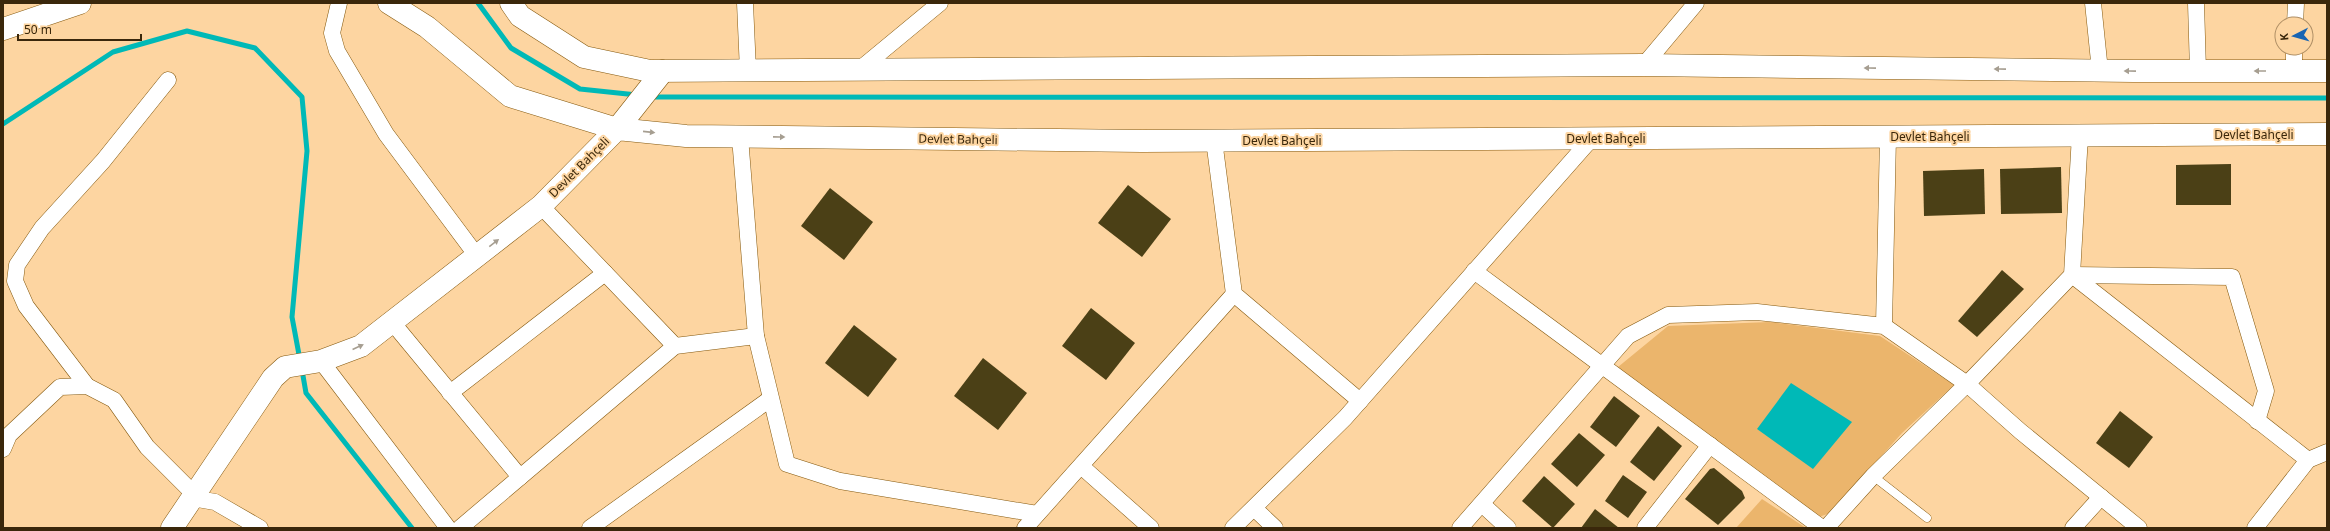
<svg xmlns="http://www.w3.org/2000/svg" width="2330" height="531" viewBox="0 0 2330 531" font-family="'Noto Sans',sans-serif">
  <style>
    .green { fill: #ebb56c }
    .water { fill: #00b9b7 }
    .lines { fill: none; stroke-linecap: round; stroke-linejoin: round }
    .stream { stroke: #00b9b7; stroke-width: 5 }
    .building { fill: #4b4016 }
    .lane-casing { stroke: #85590e; stroke-width: 9 }
    .street-casing { stroke: #85590e; stroke-width: 17 }
    .secondary-casing { stroke: #85590e; stroke-width: 23 }
    .lane { stroke: #fff; stroke-width: 8 }
    .street { stroke: #fff; stroke-width: 16 }
    .secondary { stroke: #fff; stroke-width: 22 }
    .oneway { fill: #a69e91 }
    .labels { text-anchor: middle; dominant-baseline: central; stroke-width: 4; stroke-linejoin: round; paint-order: stroke }
    .street-label { font-size: 12px; fill: #3a270b; stroke: #fdd5a1 }
  </style>
  <rect width="100%" height="100%" fill="#fdd5a1"/>
  <g class="green">
    <path d="M 1770,322 L 1880,336 L 1954,385 L 1902,433 L 1830,513 L 1819,517 L 1618,367 L 1668,326 Z"/>
    <path d="M 1762,499 L 1806,528 L 1736,528 Z"/>
  </g>
  <path class="water" d="M 1791,383 L 1852,422 L 1813,469 L 1757,429 Z"/>
  <g class="lines">
    <g class="stream">
      <path d="M 478,3 L 511,48 L 580,89 L 637,95"/>
      <path d="M 650,97 L 2327,98"/>
      <path d="M 3,124 L 113,52 L 187,31 L 255,48 L 302,97 L 307,151 L 292,317 L 300,360"/>
      <path d="M 302,370 L 306,393 L 412,528"/>
    </g>
  </g>
  <g class="building">
    <path d="M 2231,164 L 2231,205 L 2176,205 L 2176,165 Z"/>
    <path d="M 2061,167 L 2062,213 L 2001,214 L 2000,169 Z"/>
    <path d="M 1984,169 L 1985,214 L 1924,216 L 1923,171 Z"/>
    <path d="M 1128,185 L 1171,219 L 1142,257 L 1098,223 Z"/>
    <path d="M 830,188 L 873,222 L 844,260 L 801,226 Z"/>
    <path d="M 2002,270 L 2024,289 L 1977,337 L 1958,321 Z"/>
    <path d="M 1091,308 L 1135,343 L 1106,380 L 1062,346 Z"/>
    <path d="M 854,325 L 897,359 L 868,397 L 825,363 Z"/>
    <path d="M 983,358 L 1027,393 L 998,430 L 954,396 Z"/>
    <path d="M 1614,396 L 1640,416 L 1616,447 L 1590,427 Z"/>
    <path d="M 2120,411 L 2153,437 L 2129,468 L 2096,443 Z"/>
    <path d="M 1658,426 L 1682,446 L 1654,481 L 1630,462 Z"/>
    <path d="M 1579,433 L 1605,455 L 1577,487 L 1551,464 Z"/>
    <path d="M 1714,468 L 1742,491 L 1745,498 L 1718,525 L 1685,499 L 1710,469 Z"/>
    <path d="M 1623,475 L 1647,492 L 1628,518 L 1605,501 Z"/>
    <path d="M 1544,476 L 1575,504 L 1553,528 L 1522,501 Z"/>
    <path d="M 1595,509 L 1619,528 L 1581,528 Z"/>
  </g>
  <g class="lines">
    <g class="lane-casing">
      <path id="lane" d="M 1873,476 L 1927,518"/>
    </g>
    <g class="street-casing">
      <g id="street">
        <path d="M 339,3 L 332,33 L 337,51 L 386,134 L 477,256"/>
        <path d="M 745,3 L 748,71"/>
        <path d="M 2093,3 L 2100,71"/>
        <path d="M 2196,3 L 2198,71"/>
        <path d="M 2295,24 L 2296,3"/>
        <path d="M 1644,65 L 1696,3"/>
        <path d="M 859,70 L 940,3"/>
        <path d="M 2294,71 L 2294,48"/>
        <path d="M 740,137 L 756,336 L 787,464 L 840,481 L 1037,514"/>
        <path d="M 1214,140 L 1234,294 L 1360,401"/>
        <path d="M 541,206 L 675,346"/>
        <path d="M 1474,271 L 1822,528"/>
        <path d="M 2072,275 L 2232,277 L 2266,391 L 2257,421"/>
        <path d="M 2072,275 L 2308,460"/>
        <path d="M 392,322 L 520,477"/>
        <path d="M 1884,326 L 1888,136"/>
        <path d="M 321,361 L 448,528"/>
        <path d="M 87,386 L 26,306 L 15,281 L 17,265 L 42,228 L 103,161 L 168,80"/>
        <path d="M 450,393 L 605,273"/>
        <path d="M 3,449 L 9,435 L 60,387 L 87,386 L 114,400 L 147,447 L 195,495"/>
        <path d="M 1081,466 L 1151,528"/>
        <path d="M 192,498 L 215,502 L 260,528"/>
        <path d="M 1482,504 L 1508,528"/>
        <path d="M 1254,508 L 1275,528"/>
        <path d="M 460,528 L 675,346 L 756,336"/>
        <path d="M 590,528 L 770,399"/>
        <path d="M 1025,528 L 1234,294"/>
        <path d="M 1233,528 L 1345,418 L 1592,138"/>
        <path d="M 1460,528 L 1628,336 L 1668,315 L 1757,312 L 1884,326 L 1967,384 L 2020,431 L 2139,528"/>
        <path d="M 1645,528 L 1710,445"/>
        <path d="M 1826,528 L 1873,476 L 1967,384 L 2072,275 L 2080,135"/>
        <path d="M 2073,528 L 2101,497"/>
        <path d="M 2255,528 L 2308,460 L 2327,452"/>
      </g>
    </g>
    <g class="secondary-casing">
      <g id="secondary">
        <path d="M 389,3 L 427,27 L 510,96 L 617,129 L 663,71"/>
        <path d="M 511,3 L 520,16 L 584,57 L 650,71 L 1644,65 L 2133,71 L 2327,71"/>
        <path d="M 3,29 L 80,3"/>
        <path d="M 172,528 L 273,378 L 285,367 L 321,361 L 361,346 L 541,206 L 617,129 L 686,136 L 1142,141 L 2327,134"/>
      </g>
    </g>
    <use href="#lane" class="lane"/>
    <use href="#street" class="street"/>
    <use href="#secondary" class="secondary"/>
  </g>
  <defs><path id="oneway-solid" d="M-6-.8H1V-3.2L6.5 0L1 3.2V.8H-6Z"/></defs>
  <g class="oneway">
    <use href="#oneway-solid" transform="translate(1870 68) rotate(-179)"/>
    <use href="#oneway-solid" transform="translate(2000 69) rotate(-179)"/>
    <use href="#oneway-solid" transform="translate(2130 71) rotate(-179)"/>
    <use href="#oneway-solid" transform="translate(2260 71) rotate(180)"/>
    <use href="#oneway-solid" transform="translate(649 132) rotate(6)"/>
    <use href="#oneway-solid" transform="translate(779 137) rotate(1)"/>
    <use href="#oneway-solid" transform="translate(494 243) rotate(-38)"/>
    <use href="#oneway-solid" transform="translate(358 347) rotate(-25)"/>
  </g>
  <g class="labels">
    <g class="street-label">
      <text x="2254" y="134">Devlet Bahçeli</text>
      <text x="1930" y="136">Devlet Bahçeli</text>
      <text x="1606" y="138">Devlet Bahçeli</text>
      <text transform="translate(958 139) rotate(1)">Devlet Bahçeli</text>
      <text x="1282" y="140">Devlet Bahçeli</text>
      <text transform="translate(579 167) rotate(-45)">Devlet Bahçeli</text>
    </g>
  </g>
  <rect width="2330" height="531" fill="none" stroke="#3a270b" stroke-width="8"/>
  <g transform="translate(2294 36) rotate(264)"><circle r="19" fill="#fdd5a1" stroke="#af8f65"/>
  <path d="M0-3L7 15L0 10L-7 15Z" fill="#1864b3"/>
  <text y="-6" font-size="11" font-weight="bold" text-anchor="middle" fill="#3a270b">K</text>
  </g>
  <path d="M18 34v6h123v-6" fill="none" stroke="#3a270b" stroke-width="2"/>
  <text x="24" y="34" font-size="12" fill="#3a270b" stroke="#fdd5a1" stroke-width="3" paint-order="stroke">50 m</text>
</svg>
